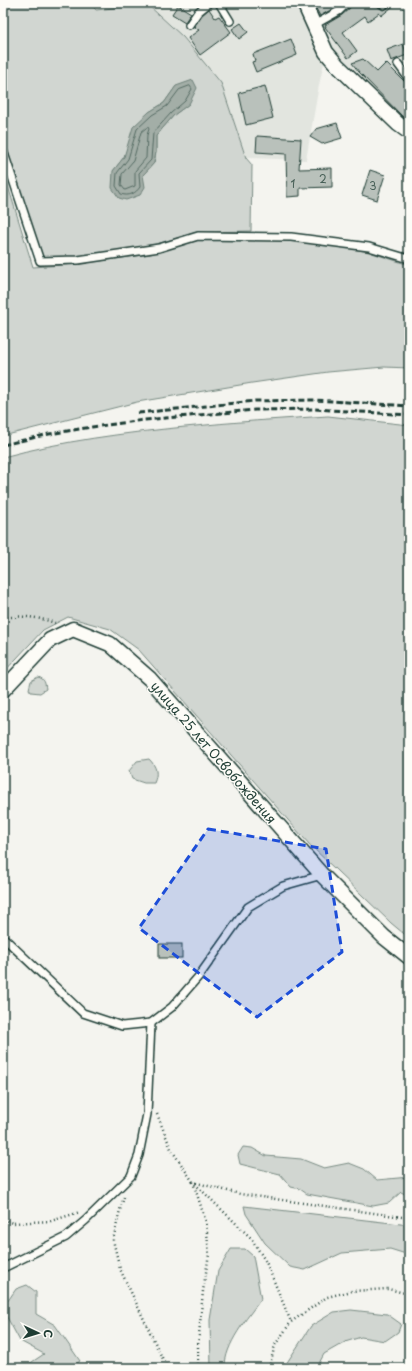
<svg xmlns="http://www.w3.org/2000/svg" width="412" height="1371" viewBox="0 0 412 1371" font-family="'Playpen Sans',sans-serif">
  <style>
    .built { fill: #e2e5df }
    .green { fill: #d1d6d1; stroke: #788a82; fill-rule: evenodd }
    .water { fill: #a3aea7; stroke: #6e8179 }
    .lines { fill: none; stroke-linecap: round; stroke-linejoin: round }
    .shore { stroke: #546a62; stroke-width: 1 }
    .building { fill: #b9c1bb; stroke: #1f3d34 }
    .lane-casing { stroke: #1f3d34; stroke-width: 10 }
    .street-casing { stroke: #1f3d34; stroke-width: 17 }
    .path { stroke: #1f3d34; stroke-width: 2.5; stroke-dasharray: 1 3; stroke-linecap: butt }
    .lane { stroke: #fdfcf7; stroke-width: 7 }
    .street { stroke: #fdfcf7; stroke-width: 14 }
    .rail { stroke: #1f3d34; stroke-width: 3; stroke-dasharray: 6 3; stroke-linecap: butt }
    .marked { fill: #1d4ed8; fill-opacity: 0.2; stroke: #1d4ed8; stroke-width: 3; stroke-dasharray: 8 5; stroke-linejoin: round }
    .labels { text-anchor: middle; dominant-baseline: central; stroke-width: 3; stroke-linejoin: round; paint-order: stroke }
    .number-label { font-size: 11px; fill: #465e56 }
    .street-label { font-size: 13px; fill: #1f3d34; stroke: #fdfcf7 }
  </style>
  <rect width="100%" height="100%" fill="#f4f4ef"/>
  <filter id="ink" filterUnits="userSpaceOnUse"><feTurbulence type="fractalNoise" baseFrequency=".025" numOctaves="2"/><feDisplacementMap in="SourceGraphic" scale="8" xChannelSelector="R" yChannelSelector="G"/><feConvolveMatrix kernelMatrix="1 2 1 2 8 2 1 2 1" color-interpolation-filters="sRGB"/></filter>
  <g filter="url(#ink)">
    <path class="built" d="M 90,3 L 409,3 L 409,126 L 325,58 L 319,85 L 306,160 L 246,158 L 221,83 L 183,37 L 147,4 L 96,10 Z"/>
    <g class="green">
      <path d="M 3,3 L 90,3 L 96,10 L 147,4 L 183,37 L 221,83 L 246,158 L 252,165 L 251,231 L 197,232 L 157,244 L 76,257 L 42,257 L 3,137 ZM 176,86 L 189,104 L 174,115 L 156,136 L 156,152 L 154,163 L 143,175 L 113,171 L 124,157 L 129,144 L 149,112 L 164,103 Z"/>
      <path d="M 3,170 L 33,267 L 78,264 L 151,254 L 198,239 L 285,240 L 331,245 L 369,252 L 409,265 L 409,368 L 384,367 L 328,372 L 252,383 L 137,402 L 3,436 Z"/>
      <path d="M 328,416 L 409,425 L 409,938 L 391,923 L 309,844 L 139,650 L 110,629 L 68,617 L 43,630 L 3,673 L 3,457 C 62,441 124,433 185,427 C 233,422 280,419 328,416 Z"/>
      <path d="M 38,677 C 45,679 45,683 46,689 L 40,693 L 31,692 L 29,689 L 31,681 Z"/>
      <path d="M 149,759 C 157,767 158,774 154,783 L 144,783 L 132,779 L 129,771 L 137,761 Z"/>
      <path d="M 243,1147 L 252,1148 L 266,1156 L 301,1159 L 324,1168 L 349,1163 L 364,1169 L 377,1180 L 409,1177 L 409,1196 L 401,1192 L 389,1203 L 373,1206 L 307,1194 L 300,1189 L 291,1187 L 280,1174 L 240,1164 L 238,1155 Z"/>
      <path d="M 244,1206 L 409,1225 L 409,1255 L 390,1249 L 342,1253 L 305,1270 L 290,1267 L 265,1243 L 246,1214 Z"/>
      <path d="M 231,1249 L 245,1249 L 253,1256 L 261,1299 C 248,1317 224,1345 225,1368 L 211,1368 L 210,1320 L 218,1271 Z"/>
      <path d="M 27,1285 L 36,1292 L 36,1314 L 55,1325 L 80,1361 L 71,1368 L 23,1368 L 44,1354 L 20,1341 L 3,1310 L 3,1308 L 16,1289 Z"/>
      <path d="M 351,1310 L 387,1314 L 401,1324 L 398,1332 L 385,1341 L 361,1337 L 345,1342 L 324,1354 L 317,1367 L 318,1368 L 287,1368 L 286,1364 L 311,1326 L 334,1312 Z"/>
    </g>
    <path class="water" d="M 193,80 L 197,88 L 189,104 L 174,115 L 156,136 L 156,152 L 154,163 L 143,175 L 145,187 L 140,195 L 126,200 L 119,198 L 112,188 L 113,171 L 124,157 L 133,127 L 149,112 L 164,103 L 176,86 Z"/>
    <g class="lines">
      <g class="shore">
        <path d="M 190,86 L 192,89 L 185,101 L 171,113 L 153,133 L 151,160 L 139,173 L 140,187 C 136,193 129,197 121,194 L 116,186 L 117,173 L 128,159 L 137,129 L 152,115 L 167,106 L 179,90 Z"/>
        <path d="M 148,127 L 149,129 L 147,135 L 146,158 L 135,171 L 135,186 L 125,190 L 121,185 L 122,174 L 133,161 L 141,132 L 146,128 Z"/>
      </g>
    </g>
    <g class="building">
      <path d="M 313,3 L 340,3 L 336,7 L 320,16 Z"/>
      <path d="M 352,3 L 377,3 L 378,7 L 383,10 L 388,8 L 388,3 L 397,3 L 381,16 L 379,13 L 368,21 L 365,16 L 343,32 L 357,51 L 348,58 L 325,27 L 326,27 L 325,25 L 342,15 L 351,7 Z"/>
      <path d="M 178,5 L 191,13 L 185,22 L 172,14 Z"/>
      <path d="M 209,9 L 215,18 L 219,16 L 231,32 L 200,55 L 188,38 L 199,30 L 194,27 L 202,15 Z"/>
      <path d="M 241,23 L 248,32 L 239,39 L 232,29 Z"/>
      <path d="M 291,39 L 297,55 L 256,72 L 252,62 L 255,61 L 253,54 Z"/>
      <path d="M 403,44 L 407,55 L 391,61 L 387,50 Z"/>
      <path d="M 363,59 L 377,72 L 386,63 L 409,86 L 409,121 L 402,116 L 359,72 L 352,63 Z"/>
      <path d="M 265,86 L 273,118 L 246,125 L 239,93 Z"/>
      <path d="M 337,123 L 342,138 L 322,144 L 310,137 L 316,129 Z"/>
      <path d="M 257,136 L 301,139 L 299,169 L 332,168 L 332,187 L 300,188 L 300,196 L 287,197 L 286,154 L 256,152 Z"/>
      <path d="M 370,170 L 385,175 L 377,200 L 362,195 Z"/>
      <rect x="159" y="944" width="23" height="14"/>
    </g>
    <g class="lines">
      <g class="lane-casing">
        <g id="lane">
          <path d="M 219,3 L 230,21"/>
          <path d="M 382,3 L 384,5"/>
          <path d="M 189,25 L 198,12 L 209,3"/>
          <path d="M 314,25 L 339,11 L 347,3"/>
          <path d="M 398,64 L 409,79"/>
          <path d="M 3,150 L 40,261 L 78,260 L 159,248 L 198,236 L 291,237 L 369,247 L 409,259"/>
          <path d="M 3,937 L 83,1013 L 122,1026 L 151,1023 L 172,1007 L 199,976 L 248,907 L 283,886 L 322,875"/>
          <path d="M 3,1268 L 66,1237 L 86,1220 L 131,1176 L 139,1155 L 147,1114 L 151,1023"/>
        </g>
      </g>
      <g class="street-casing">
        <g id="street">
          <path d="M 304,3 L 326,52 L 337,65 L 398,124 L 409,132"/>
          <path d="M 3,690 L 50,640 L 73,629 L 110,644 L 150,679 L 322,875 L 384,937 L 409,957"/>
        </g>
      </g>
      <g class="path">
        <path d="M 3,618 C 21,615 38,617 55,623"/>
        <path d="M 157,1114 L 171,1149 L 193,1182 L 251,1238 L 266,1262 L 291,1322"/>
        <path d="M 124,1197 L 120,1210 L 113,1240 L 120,1269 L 167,1368"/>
        <path d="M 3,1219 L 12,1223 L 51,1221 L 80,1212"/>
        <path d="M 198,1368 L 198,1346 L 203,1291 L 209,1254 L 206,1222 L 193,1182 L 240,1194 L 409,1218"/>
        <path d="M 269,1368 L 275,1345 L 291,1322 L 327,1297 L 352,1291 L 388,1289 L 409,1294"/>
      </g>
      <use href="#lane" class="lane"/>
      <use href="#street" class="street"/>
      <g class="rail">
        <path d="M 138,413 L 255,401 L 315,400 L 409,406"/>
        <path d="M 3,445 L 49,434 L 92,427 L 144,420 L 255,410 L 315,409 L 409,415"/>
      </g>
    </g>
  </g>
  <path class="marked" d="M 208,829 L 326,849 L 342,952 L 257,1017 L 139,928 Z"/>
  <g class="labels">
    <g class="number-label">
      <text x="323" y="178">2</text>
      <text x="293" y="183">1</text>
      <text x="373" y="185">3</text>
    </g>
    <g class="street-label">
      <text transform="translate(214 752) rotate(49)">улица 25 лет Освобождения</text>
    </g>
  </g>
  <rect width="412" height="1371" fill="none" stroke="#fdfcf7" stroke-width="16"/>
  <rect x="8" y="8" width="396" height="1355" fill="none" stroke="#1f3d34" stroke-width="1.5" filter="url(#ink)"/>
  <g transform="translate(38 1333) rotate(94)" stroke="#fdfcf7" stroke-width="3" paint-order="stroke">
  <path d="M0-3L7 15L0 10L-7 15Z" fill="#1f3d34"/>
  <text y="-6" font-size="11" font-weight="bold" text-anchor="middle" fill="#1f3d34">С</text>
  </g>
</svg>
